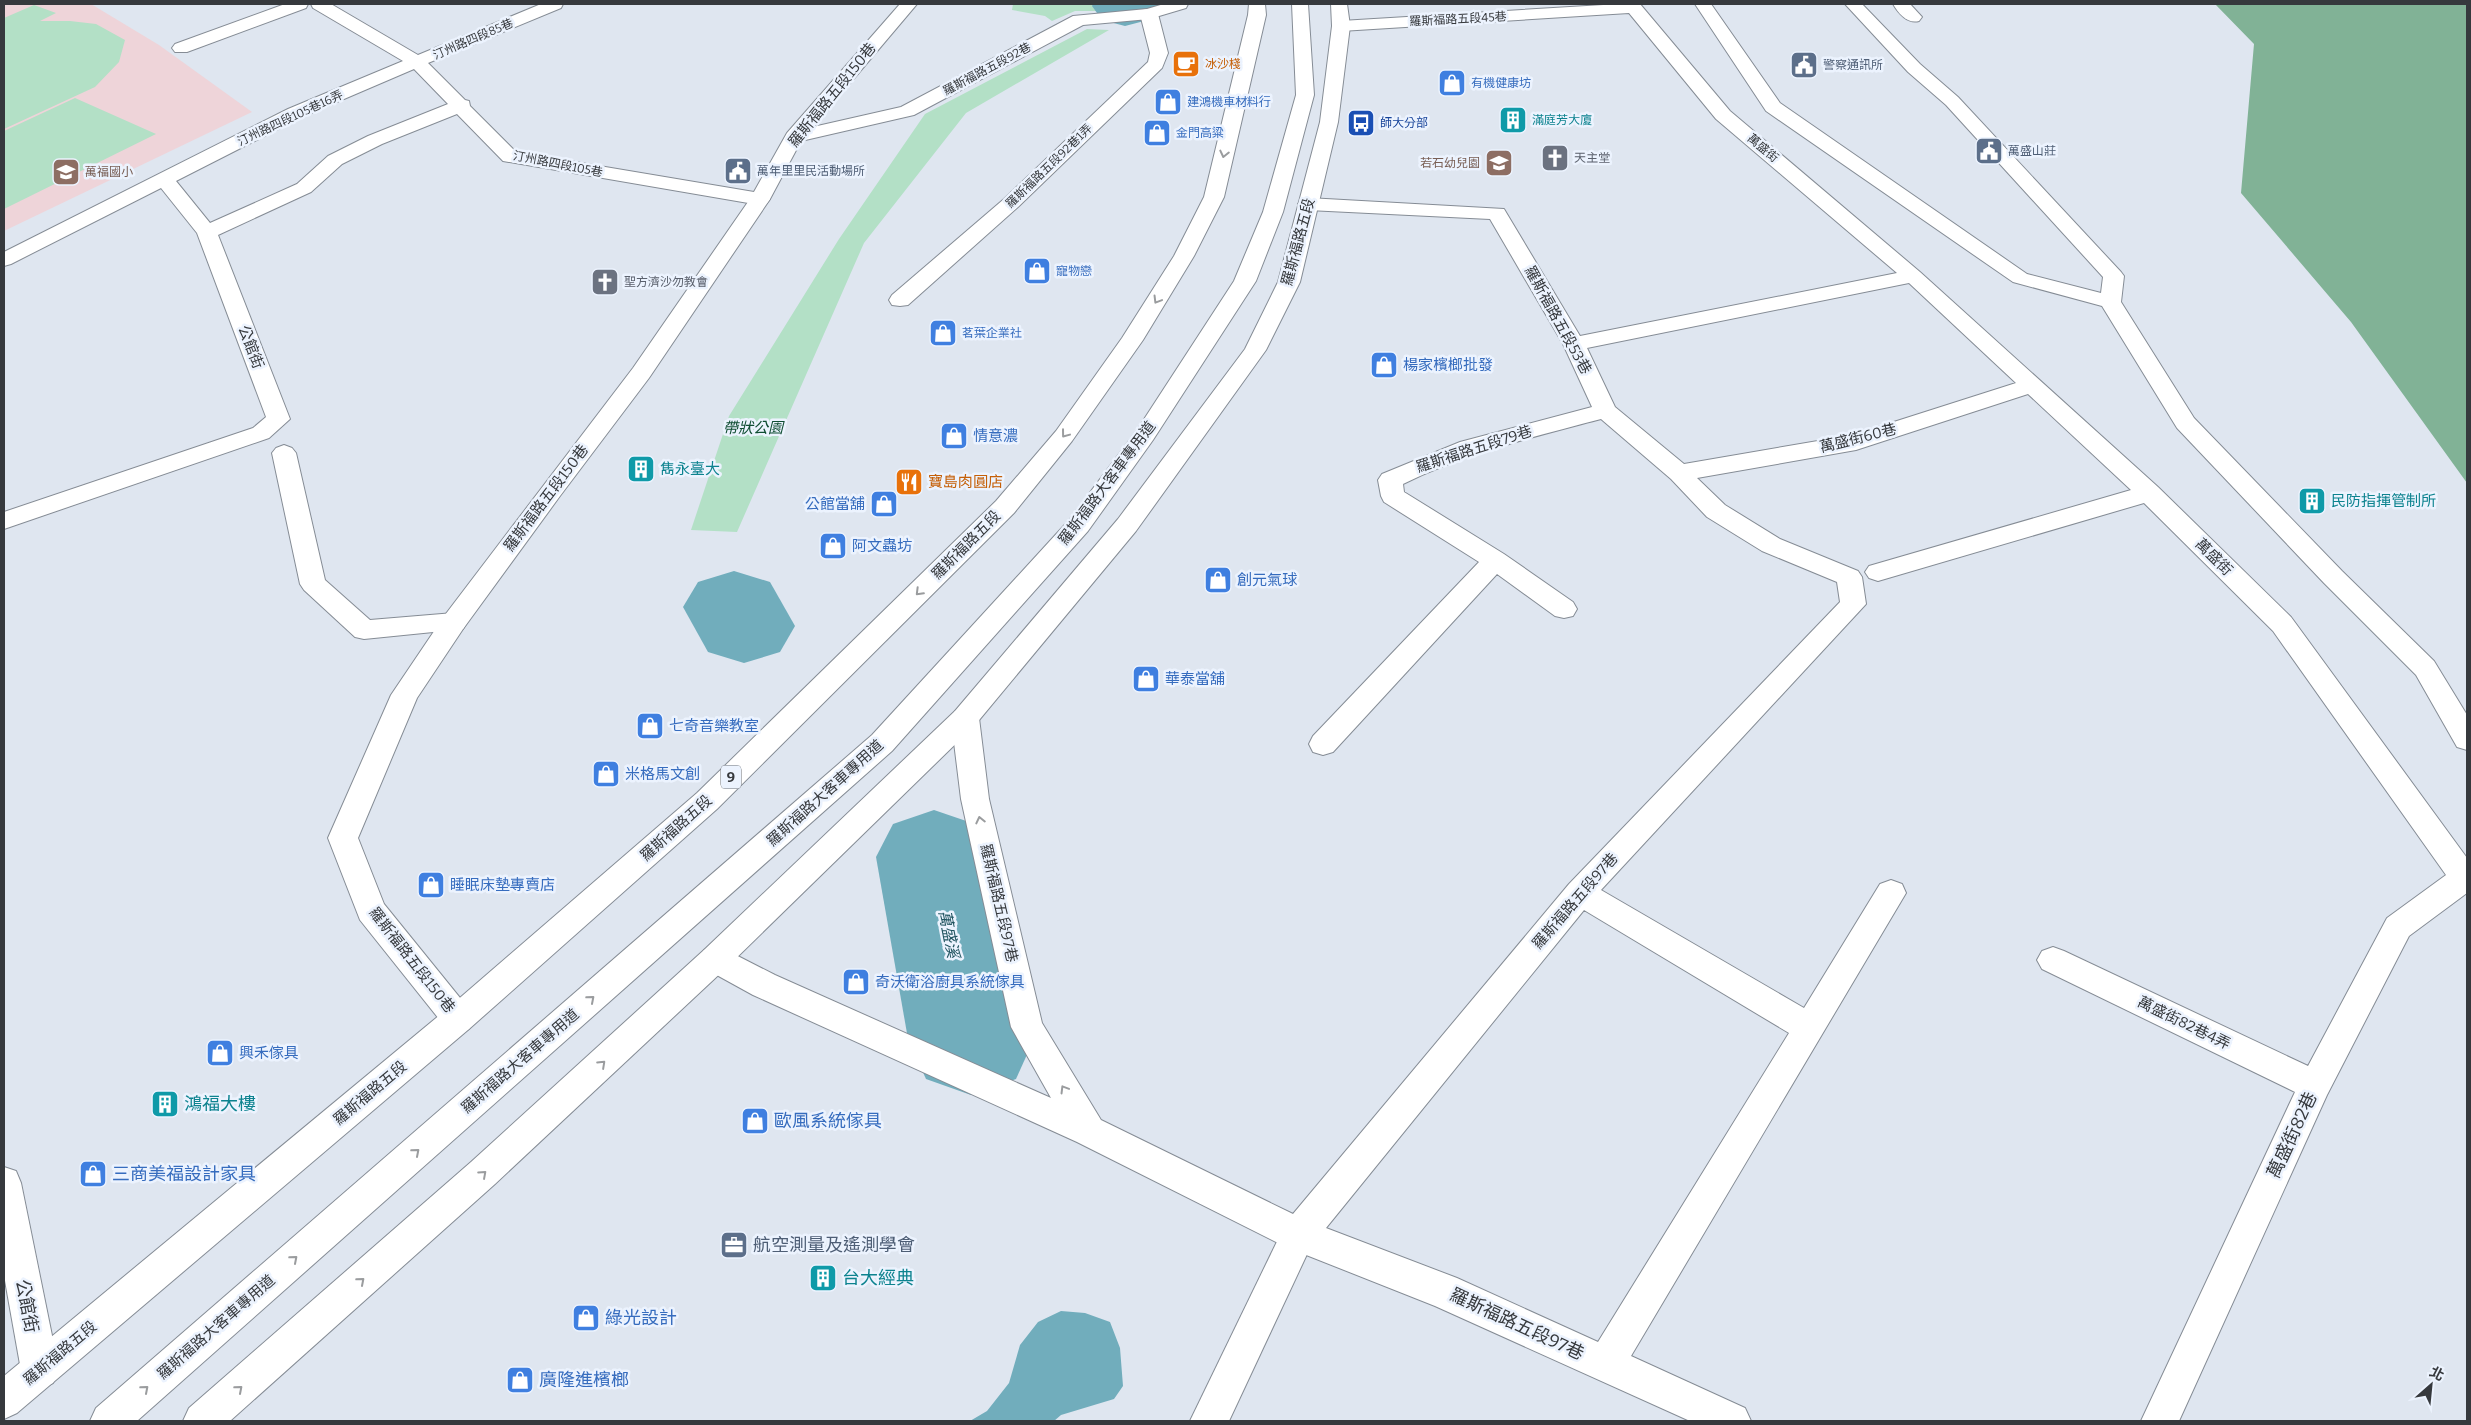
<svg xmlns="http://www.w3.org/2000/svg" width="2471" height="1425" viewBox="0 0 2471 1425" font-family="Bitter,'Noto Sans TC',serif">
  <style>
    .education { fill: #eed4d9 }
    .green { fill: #b3e0c6 }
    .forest { fill: #81b296 }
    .water { fill: #71adbc }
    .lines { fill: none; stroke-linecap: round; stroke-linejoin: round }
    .river { fill: #71adbc; fill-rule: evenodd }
    .service-casing { stroke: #858c95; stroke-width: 2 }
    .minor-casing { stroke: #858c95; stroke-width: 2 }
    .primary-casing { stroke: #858c95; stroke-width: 2 }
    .service { fill: #fff; fill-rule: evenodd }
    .minor { fill: #fff; fill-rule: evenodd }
    .primary { fill: #fff; fill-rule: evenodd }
    .oneway { stroke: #9a9c9e }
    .labels { text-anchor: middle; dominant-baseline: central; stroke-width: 5; stroke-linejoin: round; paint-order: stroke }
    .far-street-label { font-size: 12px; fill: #36393d; stroke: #ecf3fe }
    .far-food-label { font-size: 12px; fill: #c56008; stroke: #ecf3fe; text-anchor: start }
    .far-service-label { font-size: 12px; fill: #4e5e75; stroke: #ecf3fe; text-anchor: start }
    .far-shop-label { font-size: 12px; fill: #366cbe; stroke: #ecf3fe; text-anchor: start }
    .far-culture-label { font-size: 12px; fill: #0d838f; stroke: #ecf3fe; text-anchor: start }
    .far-transit-label { font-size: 12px; fill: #164399; stroke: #ecf3fe; text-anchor: start }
    .far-worship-label { font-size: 12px; fill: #5b616d; stroke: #ecf3fe; text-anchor: start }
    .far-education-label { font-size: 12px; fill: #785e54; stroke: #ecf3fe; text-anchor: end }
    .shield { fill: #ecf3fe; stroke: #6d7177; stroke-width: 1 }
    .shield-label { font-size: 14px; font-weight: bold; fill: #36393d }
    .street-label { font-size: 15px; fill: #36393d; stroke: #ecf3fe }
    .shop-label { font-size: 15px; fill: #366cbe; stroke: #ecf3fe; text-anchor: start }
    .park-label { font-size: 15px; font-style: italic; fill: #0f4d32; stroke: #ecf3fe }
    .culture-label { font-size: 15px; fill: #0d838f; stroke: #ecf3fe; text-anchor: start }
    .food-label { font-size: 15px; fill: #c56008; stroke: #ecf3fe; text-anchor: start }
    .water-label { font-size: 16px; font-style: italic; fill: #20535f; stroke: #ecf3fe }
    .near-culture-label { font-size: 18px; fill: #0d838f; stroke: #ecf3fe; text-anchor: start }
    .near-shop-label { font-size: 18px; fill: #366cbe; stroke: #ecf3fe; text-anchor: start }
    .near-street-label { font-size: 18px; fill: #36393d; stroke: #ecf3fe }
    .near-service-label { font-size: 18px; fill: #4e5e75; stroke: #ecf3fe; text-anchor: start }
  </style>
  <rect width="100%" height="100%" fill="#dfe6f0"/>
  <path class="education" d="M 4,4 L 91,4 L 159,45 L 252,112 L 4,231 Z"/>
  <g class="green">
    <path d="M 1013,4 L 1122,4 L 1121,11 L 1075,11 L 1052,21 L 1045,16 L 1012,10 Z"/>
    <path d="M 34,5 L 56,13 L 40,21 L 70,21 L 96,24 L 125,40 L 119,62 L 95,87 L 4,129 L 4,18 Z"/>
    <path d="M 1087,29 L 1109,30 L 966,113 L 864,243 L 737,532 L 691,530 L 729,416 L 839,239 L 925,114 Z"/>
    <path d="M 75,98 L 156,134 L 4,209 L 4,131 Z"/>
  </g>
  <path class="forest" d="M 2215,4 L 2467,4 L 2467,483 L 2351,322 L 2241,193 L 2254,44 Z"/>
  <path class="water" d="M 1061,1311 L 1085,1313 L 1110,1322 L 1120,1348 L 1123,1386 L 1114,1399 L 1061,1415 L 1054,1421 L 970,1421 L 987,1411 L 1009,1383 L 1020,1345 L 1038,1322 Z"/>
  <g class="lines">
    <g class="river">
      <path d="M 1093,4 L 1162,4 L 1148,20 L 1125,26 L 1102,20 L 1092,6 Z"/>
      <path d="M 734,571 L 770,582 L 795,626 L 780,652 L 744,663 L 708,652 L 683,607 L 698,582 Z"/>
      <path d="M 934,810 L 975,824 L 992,857 L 1034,1039 L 1016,1079 L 971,1095 L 926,1079 L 908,1039 L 876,857 L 893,824 Z"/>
    </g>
    <g class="service-casing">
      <g id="service">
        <path d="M 285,4 L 308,4 L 306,8 L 187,52 L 175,52 L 172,48 L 175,44 Z"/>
        <path d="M 311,4 L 331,4 L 418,55 L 541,4 L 563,4 L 561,8 L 428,63 L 465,100 L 469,101 L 470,106 L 516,152 L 760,193 L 767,195 L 770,199 L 767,203 L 760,205 L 503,161 L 457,114 L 382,144 L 342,164 L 311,192 L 218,235 L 290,419 L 269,438 L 4,529 L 4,512 L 253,428 L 266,417 L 197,233 L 161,188 L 11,264 L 4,266 L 4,252 L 288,109 L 403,61 L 313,8 ZM 414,69 L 448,104 L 368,136 L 328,156 L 297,184 L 210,223 L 176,181 L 302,117 Z"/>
        <path d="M 1695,4 L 1711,4 L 1780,103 L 2027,274 L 2101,293 L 2103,277 L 1946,105 L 1908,72 L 1845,4 L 1862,4 L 1920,64 L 1958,97 L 2121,272 L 2124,276 L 2121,302 L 2194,418 L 2342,571 L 2434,661 L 2467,715 L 2467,750 L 2457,747 L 2416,675 L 2324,583 L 2177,428 L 2102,306 L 2013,282 L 1766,111 Z"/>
        <path d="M 1893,4 L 1910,4 L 1922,17 L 1919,21 C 1907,24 1899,14 1893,4 Z"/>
        <path d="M 1149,9 L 1155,10 L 1158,14 L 1168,53 L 1162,68 L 1018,207 L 908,305 L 900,306 L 892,305 L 889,300 L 892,295 L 1004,199 L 1148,62 L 1150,53 L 1140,14 L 1143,10 Z"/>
        <path d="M 284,445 L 292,448 L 296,453 L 325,580 L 370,620 L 454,613 L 463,615 L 467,622 L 463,629 L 364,639 L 355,637 L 304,590 L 300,584 L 272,453 L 276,448 Z"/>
        <path d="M 1298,1218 L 1310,1223 L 1316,1235 L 1229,1421 L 1190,1421 L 1286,1223 Z"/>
      </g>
    </g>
    <g class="minor-casing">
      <g id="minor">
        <path d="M 900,4 L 917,4 L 813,127 L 901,107 L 1073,16 L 1147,9 L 1164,4 L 1188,4 L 1186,8 L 1149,19 L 1083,25 L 914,115 L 801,141 L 770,199 L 649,378 L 560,496 L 463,629 L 417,698 L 358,838 L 384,904 L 469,1009 L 474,1019 L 469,1029 L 458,1033 L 447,1029 L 360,920 L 328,838 L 391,695 L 445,615 L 633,368 L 750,199 L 787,133 Z"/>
        <path d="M 1620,4 L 1640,4 L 1730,111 L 1920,272 L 2158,487 L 2291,617 L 2467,858 L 2467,893 L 2409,936 L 2327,1095 L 2179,1421 L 2141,1421 L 2295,1092 L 2042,969 L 2037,960 L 2042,951 L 2053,947 L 2064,951 L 2308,1066 L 2387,918 L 2446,875 L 2273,631 L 2144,503 L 1878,581 L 1869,578 L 1865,572 L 1869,566 L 2131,490 L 2028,394 L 1856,450 L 1697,478 L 1725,505 L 1780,539 L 1858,571 L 1862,577 L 1866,604 L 1601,890 L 1804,1008 L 1880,884 L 1891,880 L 1902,884 L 1906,893 L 1631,1356 L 1745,1408 L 1751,1421 L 1690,1421 L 1435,1306 L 1286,1247 L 1077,1142 L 753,995 L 704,968 L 699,959 L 704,950 L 715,946 L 726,950 L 775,975 L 1051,1098 L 1011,1027 L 961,799 L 951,718 L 955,711 L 965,708 L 975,711 L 979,718 L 989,799 L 1042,1023 L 1101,1120 L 1293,1214 L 1569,884 L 1840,602 L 1837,582 L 1762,551 L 1707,517 L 1671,479 L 1601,419 C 1533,437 1466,453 1403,484 L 1404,492 L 1504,554 L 1573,602 L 1577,609 L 1573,616 L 1564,618 L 1555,616 L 1497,574 L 1333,752 L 1323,755 L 1313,752 L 1309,744 L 1313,736 L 1479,562 L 1384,502 L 1381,496 L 1378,480 L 1382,474 L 1460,442 L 1592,407 L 1563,344 L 1490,219 L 1308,210 L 1301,208 L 1298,204 L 1301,200 L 1308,198 L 1504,209 L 1580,336 L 1897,273 L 1716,119 L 1629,13 L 1341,31 L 1335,30 L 1332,26 L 1335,22 L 1341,21 ZM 1909,283 L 2016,383 L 1853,435 L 1684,464 L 1615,407 L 1587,348 ZM 1584,910 L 1789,1033 L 1598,1342 L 1457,1278 L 1326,1228 Z"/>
        <path d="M 4,1167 L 16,1171 L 21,1183 L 59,1370 L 53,1383 L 40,1389 L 27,1383 L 21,1370 L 4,1275 Z"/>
      </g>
    </g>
    <g class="primary-casing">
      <g id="primary">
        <path d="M 1249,4 L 1265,4 L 1266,15 L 1224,197 L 1194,256 L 1143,340 L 1072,441 L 1014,513 L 717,809 L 469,1029 L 17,1413 L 4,1419 L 4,1376 L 447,1009 L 697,793 L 996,501 L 1056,431 L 1122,338 L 1174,256 L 1204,197 L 1248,15 Z"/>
        <path d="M 1292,4 L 1308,4 L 1314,95 L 1283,212 L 1256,281 L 1153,440 L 1088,531 L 892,751 L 137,1421 L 90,1421 L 96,1408 L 872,735 L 1070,519 L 1137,430 L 1234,281 L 1263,212 L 1296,95 Z"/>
        <path d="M 1331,4 L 1347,4 L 1350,26 L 1338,122 L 1300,282 L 1266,350 L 1136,531 L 975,725 L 726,968 L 495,1184 L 230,1421 L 183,1421 L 189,1408 L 471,1162 L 704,950 L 955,711 L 1118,519 L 1245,349 L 1278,282 L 1320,122 L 1332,26 Z"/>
      </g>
    </g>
    <use href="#service" class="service"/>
    <use href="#minor" class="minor"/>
    <use href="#primary" class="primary"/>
  </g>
  <defs><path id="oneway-chevron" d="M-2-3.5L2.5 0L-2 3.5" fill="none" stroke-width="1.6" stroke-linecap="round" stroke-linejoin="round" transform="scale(1.25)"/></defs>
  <g class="oneway">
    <use href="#oneway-chevron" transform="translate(1224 154) rotate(103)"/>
    <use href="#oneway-chevron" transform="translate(1157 300) rotate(121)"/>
    <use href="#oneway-chevron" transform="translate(1065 434) rotate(127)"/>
    <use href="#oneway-chevron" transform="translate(919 592) rotate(135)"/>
    <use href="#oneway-chevron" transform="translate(980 820) rotate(-103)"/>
    <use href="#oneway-chevron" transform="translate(591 999) rotate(-41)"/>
    <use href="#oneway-chevron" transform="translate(602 1064) rotate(-43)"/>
    <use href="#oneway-chevron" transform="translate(1064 1089) rotate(-121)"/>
    <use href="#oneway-chevron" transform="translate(416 1152) rotate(-41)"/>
    <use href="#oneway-chevron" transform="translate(483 1174) rotate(-42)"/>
    <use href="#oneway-chevron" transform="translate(294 1259) rotate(-41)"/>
    <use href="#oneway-chevron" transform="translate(361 1281) rotate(-41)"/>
    <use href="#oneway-chevron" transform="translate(145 1389) rotate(-41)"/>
    <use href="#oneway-chevron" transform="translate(239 1389) rotate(-41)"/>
  </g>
  <defs>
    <g id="cafe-square" transform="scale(1.4375)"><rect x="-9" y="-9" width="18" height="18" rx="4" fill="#e8710a" stroke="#ecf3fe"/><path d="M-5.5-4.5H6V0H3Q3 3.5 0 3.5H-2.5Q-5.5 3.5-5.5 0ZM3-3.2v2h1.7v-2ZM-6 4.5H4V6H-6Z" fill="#fff"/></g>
    <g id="civic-square" transform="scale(1.4375)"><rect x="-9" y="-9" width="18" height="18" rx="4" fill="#5c6f8a" stroke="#ecf3fe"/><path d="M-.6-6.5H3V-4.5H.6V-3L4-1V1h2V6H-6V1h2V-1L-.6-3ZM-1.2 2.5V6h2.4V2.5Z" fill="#fff"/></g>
    <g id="shop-square" transform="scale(1.4375)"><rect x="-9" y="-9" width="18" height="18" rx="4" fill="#3f7fe0" stroke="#ecf3fe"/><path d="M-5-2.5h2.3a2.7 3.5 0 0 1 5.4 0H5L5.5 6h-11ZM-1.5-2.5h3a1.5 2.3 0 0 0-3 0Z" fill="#fff"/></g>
    <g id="building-square" transform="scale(1.4375)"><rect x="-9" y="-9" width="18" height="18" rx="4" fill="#0f9aa8" stroke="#ecf3fe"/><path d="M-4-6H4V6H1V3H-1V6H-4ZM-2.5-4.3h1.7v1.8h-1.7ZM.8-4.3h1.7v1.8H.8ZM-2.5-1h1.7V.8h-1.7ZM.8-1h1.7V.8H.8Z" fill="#fff"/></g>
    <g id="bus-square" transform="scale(1.4375)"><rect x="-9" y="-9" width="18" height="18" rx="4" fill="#1a4fb4" stroke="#ecf3fe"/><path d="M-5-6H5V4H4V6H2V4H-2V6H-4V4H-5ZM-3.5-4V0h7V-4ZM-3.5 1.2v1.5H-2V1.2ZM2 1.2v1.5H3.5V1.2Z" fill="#fff"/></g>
    <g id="church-square" transform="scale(1.4375)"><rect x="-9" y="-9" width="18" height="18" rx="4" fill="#6b7280" stroke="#ecf3fe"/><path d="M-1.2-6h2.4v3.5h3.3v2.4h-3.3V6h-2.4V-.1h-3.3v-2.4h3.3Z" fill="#fff"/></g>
    <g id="school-square" transform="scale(1.4375)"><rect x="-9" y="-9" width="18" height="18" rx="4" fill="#8d6e63" stroke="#ecf3fe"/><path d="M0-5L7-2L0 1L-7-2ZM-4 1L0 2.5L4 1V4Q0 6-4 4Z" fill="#fff"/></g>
    <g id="restaurant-square" transform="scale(1.4375)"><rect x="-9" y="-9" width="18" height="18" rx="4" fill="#e8710a" stroke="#ecf3fe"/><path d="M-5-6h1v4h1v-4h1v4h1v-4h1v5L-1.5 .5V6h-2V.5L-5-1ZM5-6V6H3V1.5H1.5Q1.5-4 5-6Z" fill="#fff"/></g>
    <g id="office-square" transform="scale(1.4375)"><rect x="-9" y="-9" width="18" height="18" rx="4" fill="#5c6f8a" stroke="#ecf3fe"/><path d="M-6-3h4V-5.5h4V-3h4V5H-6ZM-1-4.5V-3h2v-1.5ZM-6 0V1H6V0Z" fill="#fff"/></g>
  </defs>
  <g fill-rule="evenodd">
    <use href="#cafe-square" x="1186" y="64"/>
    <use href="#civic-square" x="1804" y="65"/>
    <use href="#shop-square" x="1452" y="83"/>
    <use href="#shop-square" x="1168" y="102"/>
    <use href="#building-square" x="1513" y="120"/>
    <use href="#bus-square" x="1361" y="123"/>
    <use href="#shop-square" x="1157" y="133"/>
    <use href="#civic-square" x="1989" y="151"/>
    <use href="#church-square" x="1555" y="158"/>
    <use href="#school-square" x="1499" y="163"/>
    <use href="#civic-square" x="738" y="171"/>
    <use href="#school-square" x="66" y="172"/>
    <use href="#shop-square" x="1037" y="271"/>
    <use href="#church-square" x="605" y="282"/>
    <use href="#shop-square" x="943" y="333"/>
    <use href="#shop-square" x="1384" y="365"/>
    <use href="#shop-square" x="954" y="436"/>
    <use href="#building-square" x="641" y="469"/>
    <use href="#restaurant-square" x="909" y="482"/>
    <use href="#building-square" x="2312" y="501"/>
    <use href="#shop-square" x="884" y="504"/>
    <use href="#shop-square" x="833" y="546"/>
    <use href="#shop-square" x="1218" y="580"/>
    <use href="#shop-square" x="1146" y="679"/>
    <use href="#shop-square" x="650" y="726"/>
    <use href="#shop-square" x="606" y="774"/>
    <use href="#shop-square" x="431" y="885"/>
    <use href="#shop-square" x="856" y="982"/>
    <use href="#shop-square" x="220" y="1053"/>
    <use href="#building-square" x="165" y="1104"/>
    <use href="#shop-square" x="755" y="1121"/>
    <use href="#shop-square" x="93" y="1174"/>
    <use href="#office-square" x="734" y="1245"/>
    <use href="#building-square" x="823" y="1278"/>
    <use href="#shop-square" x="586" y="1318"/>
    <use href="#shop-square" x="520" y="1380"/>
  </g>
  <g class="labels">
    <g class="far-street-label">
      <text transform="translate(1458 19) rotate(-3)">羅斯福路五段45巷</text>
      <text transform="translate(473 39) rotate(-23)">汀州路四段85巷</text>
      <text transform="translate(987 69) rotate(-28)">羅斯福路五段92巷</text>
      <text transform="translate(290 118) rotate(-25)">汀州路四段105巷16弄</text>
      <text transform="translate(1763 148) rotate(40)">萬盛街</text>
      <text transform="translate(558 164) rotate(11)">汀州路四段105巷</text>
      <text transform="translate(1049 166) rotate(-44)">羅斯福路五段92巷1弄</text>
    </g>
    <g class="far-food-label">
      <text x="1205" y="64">冰沙棧</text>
    </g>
    <g class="far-service-label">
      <text x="1823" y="65">警察通訊所</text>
      <text x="2008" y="151">萬盛山莊</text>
      <text x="757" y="171">萬年里里民活動場所</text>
    </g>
    <g class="far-shop-label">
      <text x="1471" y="83">有機健康坊</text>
      <text x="1187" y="102">建鴻機車材料行</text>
      <text x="1176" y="133">金門高粱</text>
      <text x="1056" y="271">寵物戀</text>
      <text x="962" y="333">茗葉企業社</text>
    </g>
    <g class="far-culture-label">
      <text x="1532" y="120">滿庭芳大廈</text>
    </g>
    <g class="far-transit-label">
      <text x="1380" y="123">師大分部</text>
    </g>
    <g class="far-worship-label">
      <text x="1574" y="158">天主堂</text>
      <text x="624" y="282">聖方濟沙勿教會</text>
    </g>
    <g class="far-education-label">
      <text x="1480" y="163">若石幼兒園</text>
      <text x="85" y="172" text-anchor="start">萬福國小</text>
    </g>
    <rect class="shield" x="721" y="765.5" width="20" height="23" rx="4"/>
    <g class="shield-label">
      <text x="731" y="777">9</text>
    </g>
    <g class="street-label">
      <text transform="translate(832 95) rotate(-51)">羅斯福路五段150巷</text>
      <text transform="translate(1298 242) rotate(-75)">羅斯福路五段</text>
      <text transform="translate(1558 320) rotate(61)">羅斯福路五段53巷</text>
      <text transform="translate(251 347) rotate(69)">公館街</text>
      <text transform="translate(1858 438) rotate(-14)">萬盛街60巷</text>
      <text transform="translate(1474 449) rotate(-18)">羅斯福路五段79巷</text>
      <text transform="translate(1107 483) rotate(-53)">羅斯福路大客車專用道</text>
      <text transform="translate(546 498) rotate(-53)">羅斯福路五段150巷</text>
      <text transform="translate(966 545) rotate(-45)">羅斯福路五段</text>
      <text transform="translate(2214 557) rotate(45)">萬盛街</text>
      <text transform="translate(825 793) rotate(-42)">羅斯福路大客車專用道</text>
      <text transform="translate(676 828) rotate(-42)">羅斯福路五段</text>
      <text transform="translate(1575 901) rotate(-49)">羅斯福路五段97巷</text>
      <text transform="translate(999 903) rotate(77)">羅斯福路五段97巷</text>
      <text transform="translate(412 960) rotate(52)">羅斯福路五段150巷</text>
      <text transform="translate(2184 1023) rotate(26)">萬盛街82巷4弄</text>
      <text transform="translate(520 1061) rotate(-41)">羅斯福路大客車專用道</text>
      <text transform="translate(370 1093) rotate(-40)">羅斯福路五段</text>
      <text transform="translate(216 1327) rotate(-41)">羅斯福路大客車專用道</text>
      <text transform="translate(60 1353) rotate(-40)">羅斯福路五段</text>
    </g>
    <g class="shop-label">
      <text x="1403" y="365">楊家檳榔批發</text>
      <text x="973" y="436">情意濃</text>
      <text x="865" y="504" text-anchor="end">公館當舖</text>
      <text x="852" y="546">阿文蟲坊</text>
      <text x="1237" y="580">創元氣球</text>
      <text x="1165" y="679">華泰當舖</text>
      <text x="669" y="726">七奇音樂教室</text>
      <text x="625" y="774">米格馬文創</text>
      <text x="450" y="885">睡眠床墊專賣店</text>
      <text x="875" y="982">奇沃衛浴廚具系統傢具</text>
      <text x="239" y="1053">興禾傢具</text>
    </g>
    <g class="park-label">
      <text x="753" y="428">帶狀公園</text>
    </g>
    <g class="culture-label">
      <text x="660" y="469">雋永臺大</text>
      <text x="2331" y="501">民防指揮管制所</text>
    </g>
    <g class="food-label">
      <text x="928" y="482">寶島肉圓店</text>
    </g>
    <g class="water-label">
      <text transform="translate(949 934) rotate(79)">萬盛溪</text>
    </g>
    <g class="near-culture-label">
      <text x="184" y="1104">鴻福大樓</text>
      <text x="842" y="1278">台大經典</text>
    </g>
    <g class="near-shop-label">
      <text x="774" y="1121">歐風系統傢具</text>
      <text x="112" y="1174">三商美福設計家具</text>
      <text x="605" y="1318">綠光設計</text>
      <text x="539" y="1380">廣隆進檳榔</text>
    </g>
    <g class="near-street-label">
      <text transform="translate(2292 1135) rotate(-65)">萬盛街82巷</text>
      <text transform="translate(27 1306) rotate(79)">公館街</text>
      <text transform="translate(1517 1324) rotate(25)">羅斯福路五段97巷</text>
    </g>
    <g class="near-service-label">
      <text x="753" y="1245">航空測量及遙測學會</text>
    </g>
  </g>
  <rect width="2471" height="1425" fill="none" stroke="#36393d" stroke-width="10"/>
  <g transform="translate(2431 1385) rotate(27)" stroke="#ecf3fe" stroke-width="4" paint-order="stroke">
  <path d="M0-4L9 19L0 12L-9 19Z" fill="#36393d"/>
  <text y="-8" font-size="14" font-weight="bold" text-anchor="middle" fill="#36393d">北</text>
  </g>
</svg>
